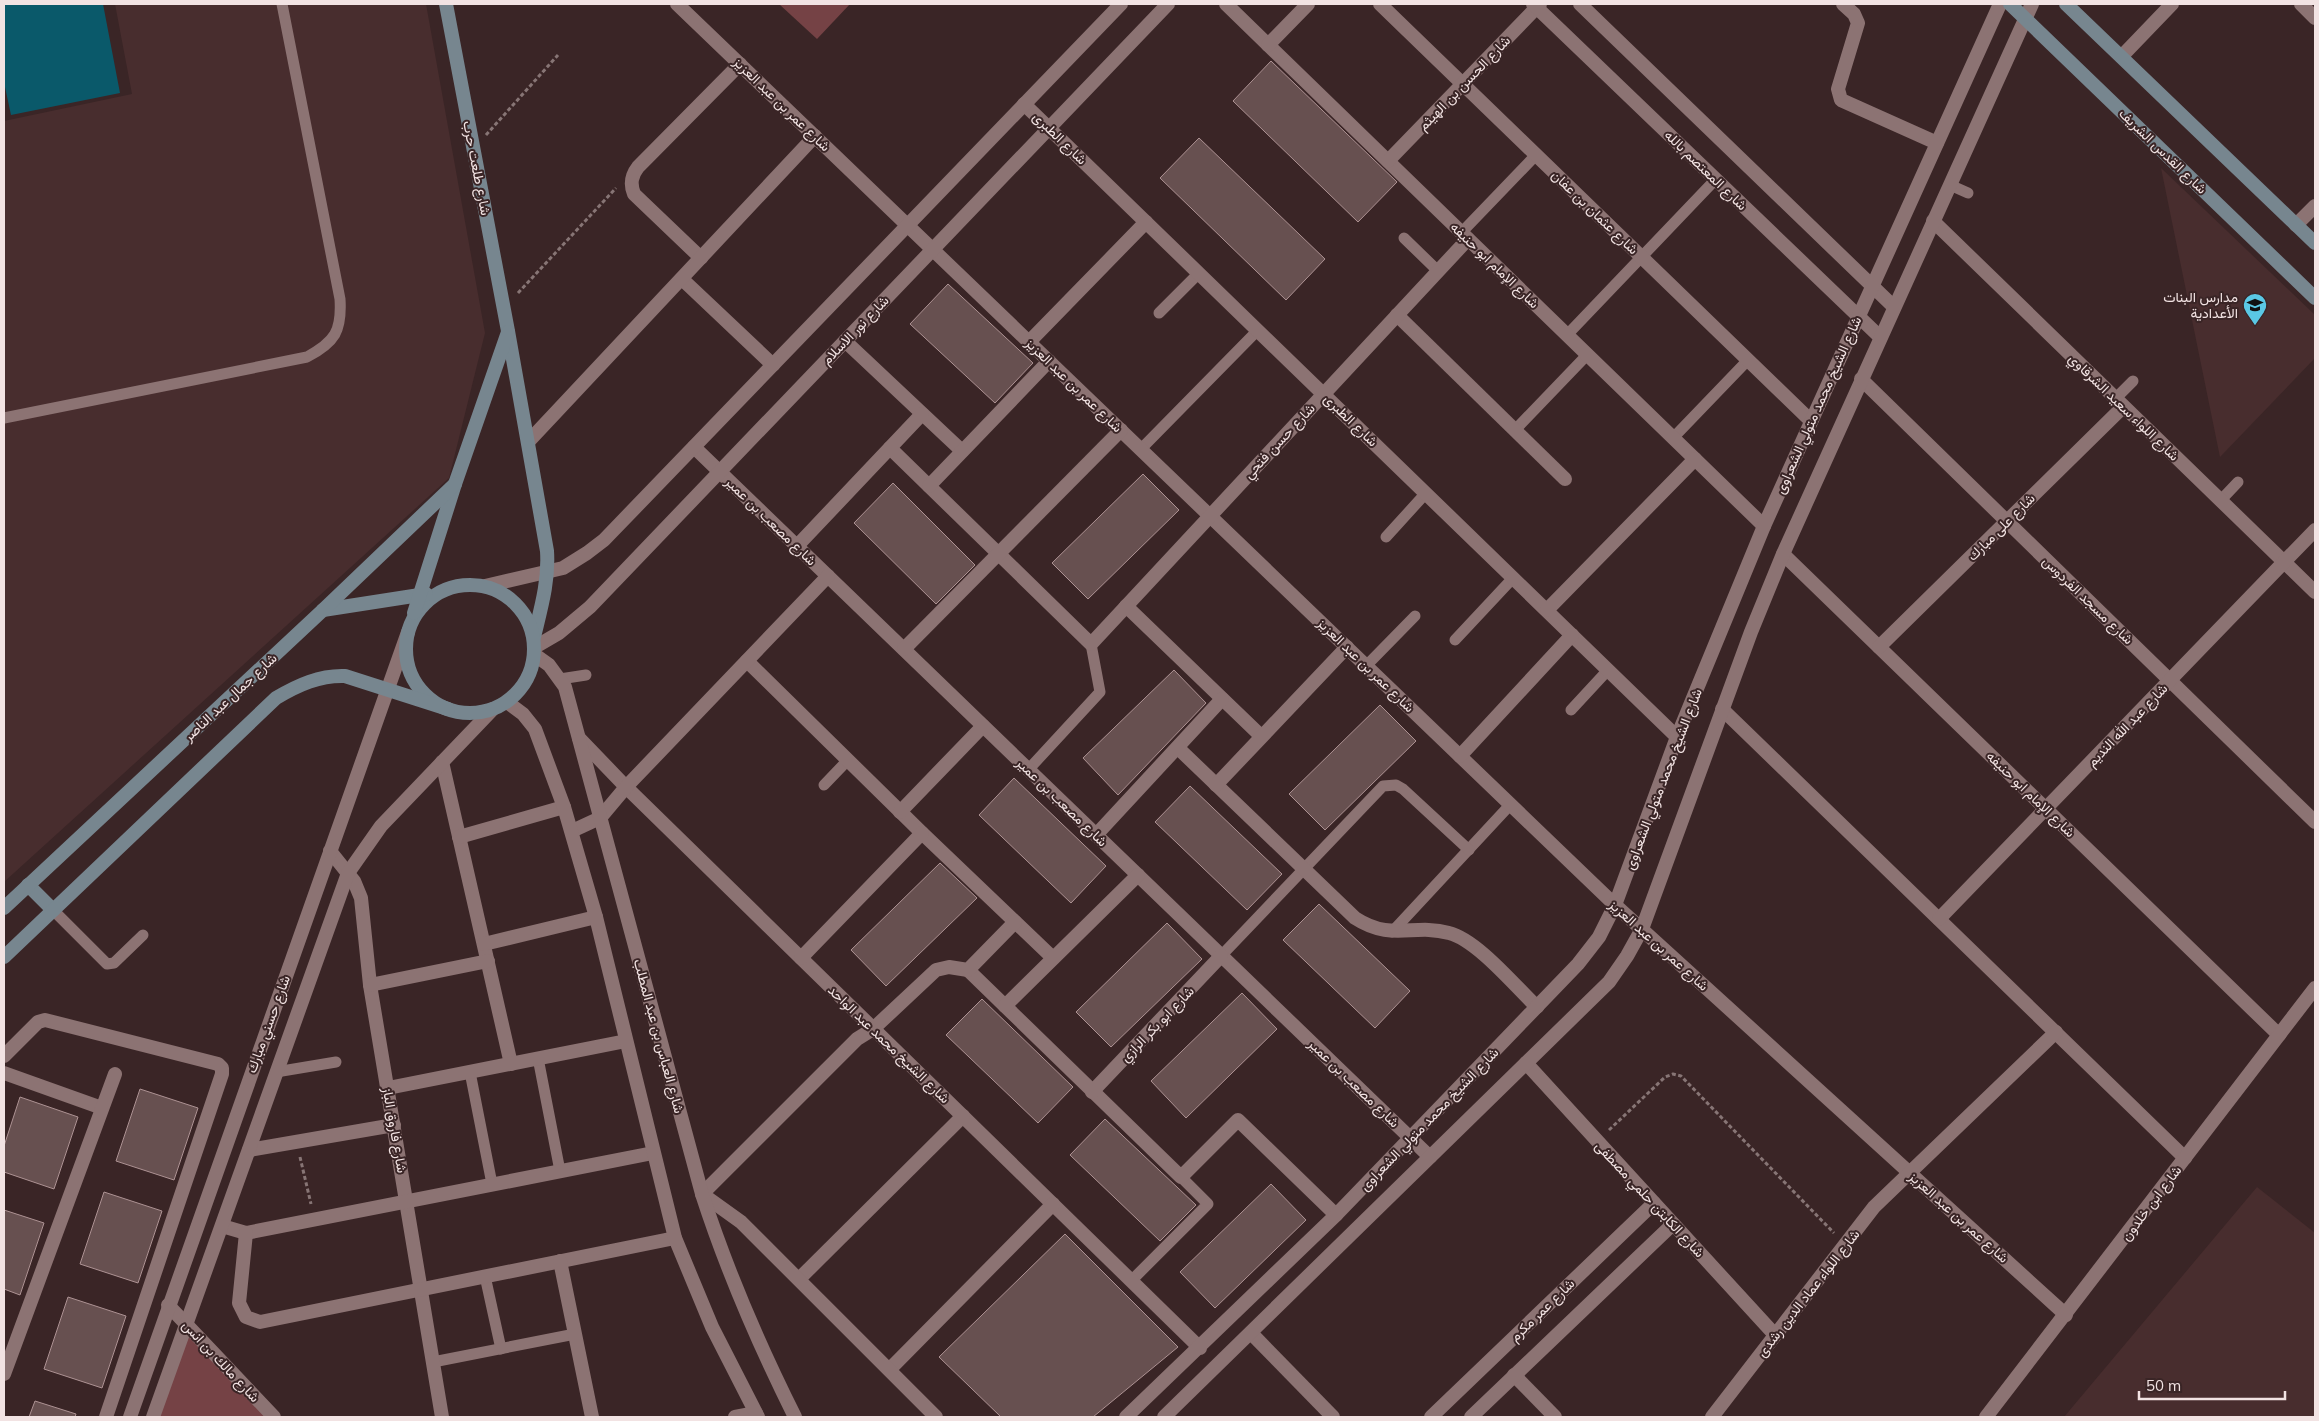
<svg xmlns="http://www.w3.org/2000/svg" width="2319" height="1421" viewBox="0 0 2319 1421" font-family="Mulish,Vazirmatn,sans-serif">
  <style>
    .built { fill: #482d2e }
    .green { fill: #754245 }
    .water { fill: #0a596a }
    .building { fill: #675050; stroke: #ad9293 }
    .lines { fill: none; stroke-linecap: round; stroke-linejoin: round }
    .path { stroke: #877575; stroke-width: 3; stroke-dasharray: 4 2.5; stroke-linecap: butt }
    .service { stroke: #8c7373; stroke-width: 11 }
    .minor { stroke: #8c7373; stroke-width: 14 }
    .tertiary { stroke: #8c7373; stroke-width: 14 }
    .secondary { stroke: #77868f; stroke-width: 14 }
    .labels { text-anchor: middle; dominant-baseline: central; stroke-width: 4; stroke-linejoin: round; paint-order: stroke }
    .street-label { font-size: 14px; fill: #f2e3e3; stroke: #3a2526 }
    .poi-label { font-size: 14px; fill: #f2e3e3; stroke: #3a2526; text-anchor: end }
  </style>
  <rect width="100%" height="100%" fill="#3a2526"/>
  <g class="built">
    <path d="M 115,4 L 426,4 L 485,333 L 449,478 L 4,882 L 4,121 L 132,94 Z"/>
    <path d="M 2161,168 L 2315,315 L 2315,358 L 2220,457 Z"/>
    <path d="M 2257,1187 L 2315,1233 L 2315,1417 L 2064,1417 Z"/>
  </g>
  <g class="green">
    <path d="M 779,4 L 850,4 L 817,39 Z"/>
    <path d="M 186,1323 L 273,1417 L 154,1417 Z"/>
  </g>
  <path class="water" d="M 4,4 L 103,4 L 120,93 L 11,115 L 5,87 L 4,87 Z"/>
  <g class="building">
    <path d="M 1271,61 L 1397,182 L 1358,222 L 1233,101 Z"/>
    <path d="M 1199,138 L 1325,259 L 1286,300 L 1160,178 Z"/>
    <path d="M 948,284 L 1033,363 L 995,403 L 910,324 Z"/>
    <path d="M 1143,474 L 1179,510 L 1088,599 L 1052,563 Z"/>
    <path d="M 893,483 L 975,565 L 936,604 L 854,523 Z"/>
    <path d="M 1174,670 L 1206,703 L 1118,795 L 1083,758 Z"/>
    <path d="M 1380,705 L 1416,741 L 1325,830 L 1289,794 Z"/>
    <path d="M 1014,778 L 1106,866 L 1071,903 L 979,815 Z"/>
    <path d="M 1190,786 L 1282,874 L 1247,910 L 1155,822 Z"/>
    <path d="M 940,863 L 977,898 L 886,986 L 851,950 Z"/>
    <path d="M 1319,904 L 1410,991 L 1375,1028 L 1283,940 Z"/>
    <path d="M 1167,923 L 1202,959 L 1111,1047 L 1076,1012 Z"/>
    <path d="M 1242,993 L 1277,1029 L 1186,1118 L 1151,1081 Z"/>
    <path d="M 982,999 L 1073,1087 L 1038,1123 L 946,1035 Z"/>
    <path d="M 140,1089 L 198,1108 L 174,1180 L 116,1161 Z"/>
    <path d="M 20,1097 L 78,1117 L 54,1189 L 4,1172 L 4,1146 Z"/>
    <path d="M 1105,1119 L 1196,1205 L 1160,1241 L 1070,1155 Z"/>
    <path d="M 1271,1184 L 1306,1220 L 1215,1308 L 1180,1272 Z"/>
    <path d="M 104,1192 L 162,1211 L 138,1283 L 80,1264 Z"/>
    <path d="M 4,1210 L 44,1223 L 20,1295 L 4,1289 Z"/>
    <path d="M 1065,1234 L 1178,1347 L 1093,1417 L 1001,1417 L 939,1357 Z"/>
    <path d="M 68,1297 L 126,1316 L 102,1388 L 44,1369 Z"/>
    <path d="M 35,1401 L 76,1414 L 75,1417 L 29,1417 Z"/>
  </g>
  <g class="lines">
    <g class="path">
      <path d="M 486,135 L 558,55"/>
      <path d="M 518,293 L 616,188"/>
      <path d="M 1609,1130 L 1665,1077 L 1673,1074 L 1681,1076 L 1834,1233"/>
      <path d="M 300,1157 L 311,1204"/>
    </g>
    <g class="service">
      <path d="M 1950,185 L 1968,193"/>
      <path d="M 1461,233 L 1536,155"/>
      <path d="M 1404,238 L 1438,271"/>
      <path d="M 1159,313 L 1199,273"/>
      <path d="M 1567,335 L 1716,179"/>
      <path d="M 2115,399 L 2133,381"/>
      <path d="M 4,418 L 307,357 C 335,342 342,331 340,299 L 282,4"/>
      <path d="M 1515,430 L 1587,355"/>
      <path d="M 1673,438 L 1748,360"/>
      <path d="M 1141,449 L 1258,330"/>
      <path d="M 2220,501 L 2238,482"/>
      <path d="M 1386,537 L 1426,493"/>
      <path d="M 1455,640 L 1513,578"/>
      <path d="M 1366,666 L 1415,616"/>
      <path d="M 560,679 L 586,675"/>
      <path d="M 1571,710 L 1608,670"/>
      <path d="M 1028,770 L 1100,692 L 1091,644"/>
      <path d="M 824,785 L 848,760"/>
      <path d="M 53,910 L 107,964 L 114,963 L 143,935"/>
      <path d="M 1392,932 L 1510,805"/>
      <path d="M 1221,956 L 1383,786 L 1396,785 L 1403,789 L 1469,850"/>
      <path d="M 538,1058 L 560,1171"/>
      <path d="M 276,1072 L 336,1062"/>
      <path d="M 470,1072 L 492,1184"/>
      <path d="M 485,1276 L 501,1349"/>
      <path d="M 1131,1281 L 1208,1204 L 1181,1177"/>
      <path d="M 433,1362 L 575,1334"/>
    </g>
    <g class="minor">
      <path d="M 677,4 L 1615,905 L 2066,1315"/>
      <path d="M 1226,4 L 1764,526"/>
      <path d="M 1380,4 L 1810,420"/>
      <path d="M 1843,4 L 1854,14 L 1858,23 L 1838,89 L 1841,100 L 1937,143"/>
      <path d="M 2301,4 L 2315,18"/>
      <path d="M 1268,45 L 1308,4"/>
      <path d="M 2122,56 L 2172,4"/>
      <path d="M 1024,104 L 1677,737"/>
      <path d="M 1388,161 L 1540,4"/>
      <path d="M 1933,221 L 2315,592"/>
      <path d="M 2296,225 L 2315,206"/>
      <path d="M 701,258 L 634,194 C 630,184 631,176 638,167 L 740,64"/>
      <path d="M 682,279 L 773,365"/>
      <path d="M 1397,315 L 1565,479"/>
      <path d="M 845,341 L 962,451"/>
      <path d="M 1029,342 L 1146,222"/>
      <path d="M 1861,379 L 2315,822"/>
      <path d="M 528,442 L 815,136"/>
      <path d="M 694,447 L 1430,1157"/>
      <path d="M 890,448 L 1091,644 L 1468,239"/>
      <path d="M 929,486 L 1049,361"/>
      <path d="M 797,546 L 922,414"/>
      <path d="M 1783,554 L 2279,1035"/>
      <path d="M 1126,606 L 1261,736"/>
      <path d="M 1547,610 L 1695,459"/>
      <path d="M 1879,647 L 2123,407"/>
      <path d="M 904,649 L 1121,430"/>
      <path d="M 747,661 L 922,833 L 1053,958"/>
      <path d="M 1722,709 L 2185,1158"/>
      <path d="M 579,738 L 626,787 L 1200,1348"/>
      <path d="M 1178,748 L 1355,918 C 1392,942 1413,923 1449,933 C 1477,940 1515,986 1537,1007"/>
      <path d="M 1460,756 L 1572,635"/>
      <path d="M 442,762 L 511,1064"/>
      <path d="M 1216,785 L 1347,647"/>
      <path d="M 900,812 L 983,726"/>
      <path d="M 572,831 L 600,818 L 626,787 L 828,576"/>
      <path d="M 1096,835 L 1222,699"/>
      <path d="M 459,837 L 564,807"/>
      <path d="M 330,851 L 354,881 L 361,898 L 370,985 L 442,1417"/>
      <path d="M 1939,919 L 2315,530"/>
      <path d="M 484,944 L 596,917"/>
      <path d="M 801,958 L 922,833"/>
      <path d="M 968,970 L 1181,1177 L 1238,1120 L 1336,1215"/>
      <path d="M 370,985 L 488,961"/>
      <path d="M 1005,1006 L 1138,875"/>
      <path d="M 4,1056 L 38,1022 L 45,1020 L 218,1064 L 222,1068 L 222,1074 L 106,1417"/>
      <path d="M 1526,1063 L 1775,1335"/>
      <path d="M 4,1073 L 102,1108"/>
      <path d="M 388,1088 L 626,1041"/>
      <path d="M 1092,1092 L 1221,956"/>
      <path d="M 249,1150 L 394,1125"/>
      <path d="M 222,1226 L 246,1233 L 653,1153"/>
      <path d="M 246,1233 L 239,1303 L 246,1317 L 260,1322 L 675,1238"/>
      <path d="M 560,1261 L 592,1417"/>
      <path d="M 799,1279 L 963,1116"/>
      <path d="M 168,1305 L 274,1417"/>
      <path d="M 1251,1333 L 1333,1417"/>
      <path d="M 890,1369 L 1053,1204"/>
      <path d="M 4,1374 L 115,1074"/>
      <path d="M 1514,1375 L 1555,1417"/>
      <path d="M 735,1417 L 756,1413"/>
      <path d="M 936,1417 L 741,1222 L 702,1194 L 857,1039 L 873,1029 L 936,970 L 949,967 L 968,970 L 1015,922"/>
      <path d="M 1431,1417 L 1654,1203"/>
      <path d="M 1471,1417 L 1673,1224"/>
      <path d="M 1712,1417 L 1874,1207 L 2056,1032"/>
    </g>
    <g class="tertiary">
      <path d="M 1533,4 L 1880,337"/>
      <path d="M 1580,4 L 1894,307"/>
      <path d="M 485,586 L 563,568 L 587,553 L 604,540 L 1121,4"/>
      <path d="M 535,647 L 559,633 L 590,607 L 1168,4"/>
      <path d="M 535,655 L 549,665 L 565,687 L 702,1194 C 727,1271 759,1345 795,1417"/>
      <path d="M 507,702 L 523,714 L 535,729 L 564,807 L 596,917 L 675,1238 L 712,1327 L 758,1417"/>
      <path d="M 130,1417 L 408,632"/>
      <path d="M 153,1417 L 348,873 L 381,826 L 493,709"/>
      <path d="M 1126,1417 L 1336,1215 L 1578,964 L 1599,937 L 1615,905 L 1677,737 L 1764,526 L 2000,4"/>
      <path d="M 1164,1417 L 1609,982 L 1627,956 L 1642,929 L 1751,632 L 1783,554 L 2032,4"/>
      <path d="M 1986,1417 L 2315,988"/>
    </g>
    <g class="secondary">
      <path d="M 446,4 L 508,331 L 547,551 C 549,581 541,608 534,637"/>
      <path d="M 2010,4 L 2315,298"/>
      <path d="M 2066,4 L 2315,243"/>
      <circle cx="470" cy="649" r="64"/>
      <path d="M 323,610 L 426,594"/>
      <path d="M 414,613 L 455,484 L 508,332"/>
      <path d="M 28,885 L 53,910"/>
      <path d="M 4,908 L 323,610 L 455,484"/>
      <path d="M 4,957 L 276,698 C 298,685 320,675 345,676 L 448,709"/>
    </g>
  </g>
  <defs>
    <g id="school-pin" transform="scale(1.25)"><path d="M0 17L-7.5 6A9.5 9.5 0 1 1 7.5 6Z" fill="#5ac8e5" stroke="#3a2526"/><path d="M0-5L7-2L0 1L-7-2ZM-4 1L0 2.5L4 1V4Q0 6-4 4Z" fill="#111"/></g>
  </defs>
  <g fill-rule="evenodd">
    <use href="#school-pin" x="2255" y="305"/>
  </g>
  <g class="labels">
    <g class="street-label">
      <text transform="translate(1464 83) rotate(-46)">شارع الحسن بن الهيثم</text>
      <text transform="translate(782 104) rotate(44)">شارع عمر بن عبد العزيز</text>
      <text transform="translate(1060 138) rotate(44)">شارع الطبرى</text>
      <text transform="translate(2163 151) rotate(44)">شارع القدس الشريف</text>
      <text transform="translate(477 168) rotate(79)">شارع طلعت حرب</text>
      <text transform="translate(1706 170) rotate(44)">شارع المعتصم بالله</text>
      <text transform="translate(1595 212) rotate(44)">شارع عثمان بن عفان</text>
      <text transform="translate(1495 265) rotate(44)">شارع الإمام ابو حنيفه</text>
      <text transform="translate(855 330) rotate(-46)">شارع نور الاسلام</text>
      <text transform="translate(1074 385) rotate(44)">شارع عمر بن عبد العزيز</text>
      <text transform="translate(1818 405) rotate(-66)">شارع الشيخ محمد متولي الشعراوى</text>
      <text transform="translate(2124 407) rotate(44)">شارع اللواء سعيد الشرقاوي</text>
      <text transform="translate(1351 420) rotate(44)">شارع الطبرى</text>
      <text transform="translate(1279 441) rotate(-47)">شارع حسن فتحي</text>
      <text transform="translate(771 521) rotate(44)">شارع مصعب بن عمير</text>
      <text transform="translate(2001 527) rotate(-45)">شارع على مبارك</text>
      <text transform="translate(2088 600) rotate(44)">شارع مسجد الفردوس</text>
      <text transform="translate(1366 665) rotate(44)">شارع عمر بن عبد العزيز</text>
      <text transform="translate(230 697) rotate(-43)">شارع جمال عبد الناصر</text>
      <text transform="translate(2127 725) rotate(-46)">شارع عبد الله النديم</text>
      <text transform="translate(1663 779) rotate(-69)">شارع الشيخ محمد متولي الشعراوى</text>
      <text transform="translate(2031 794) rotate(44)">شارع الإمام ابو حنيفه</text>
      <text transform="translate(1062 802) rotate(44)">شارع مصعب بن عمير</text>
      <text transform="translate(1659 945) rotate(42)">شارع عمر بن عبد العزيز</text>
      <text transform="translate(268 1024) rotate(-70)">شارع حسني مبارك</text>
      <text transform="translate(1157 1024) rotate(-46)">شارع ابو بكر الرازي</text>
      <text transform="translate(659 1036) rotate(75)">شارع العباس بن عبد المطلب</text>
      <text transform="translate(889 1044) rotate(44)">شارع الشيخ محمد عبد الواحد</text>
      <text transform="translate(1354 1083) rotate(44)">شارع مصعب بن عمير</text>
      <text transform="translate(1429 1119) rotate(-46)">شارع الشيخ محمد متولي الشعراوى</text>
      <text transform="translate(395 1130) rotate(80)">شارع فاروق الباز</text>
      <text transform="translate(1650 1199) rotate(47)">شارع الكابتن حلمي مصطفى</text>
      <text transform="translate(2151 1203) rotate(-53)">شارع ابن خلدون</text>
      <text transform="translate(1959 1217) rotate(42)">شارع عمر بن عبد العزيز</text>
      <text transform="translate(1808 1293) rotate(-52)">شارع اللواء عماد الدين رشدى</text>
      <text transform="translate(1542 1310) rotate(-44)">شارع عمر مكرم</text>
      <text transform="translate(221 1361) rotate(47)">شارع مالك بن انس</text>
    </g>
    <g class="poi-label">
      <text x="2238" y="297">مدارس البنات<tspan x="2238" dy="16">الأعدادية</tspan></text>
    </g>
  </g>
  <rect width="2319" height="1421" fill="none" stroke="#f2e3e3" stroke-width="10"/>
  <path d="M2139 1391v8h146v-8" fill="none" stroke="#f2e3e3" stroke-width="2.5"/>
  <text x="2146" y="1391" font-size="15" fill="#f2e3e3" stroke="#3a2526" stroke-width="4" paint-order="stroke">50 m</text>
</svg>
